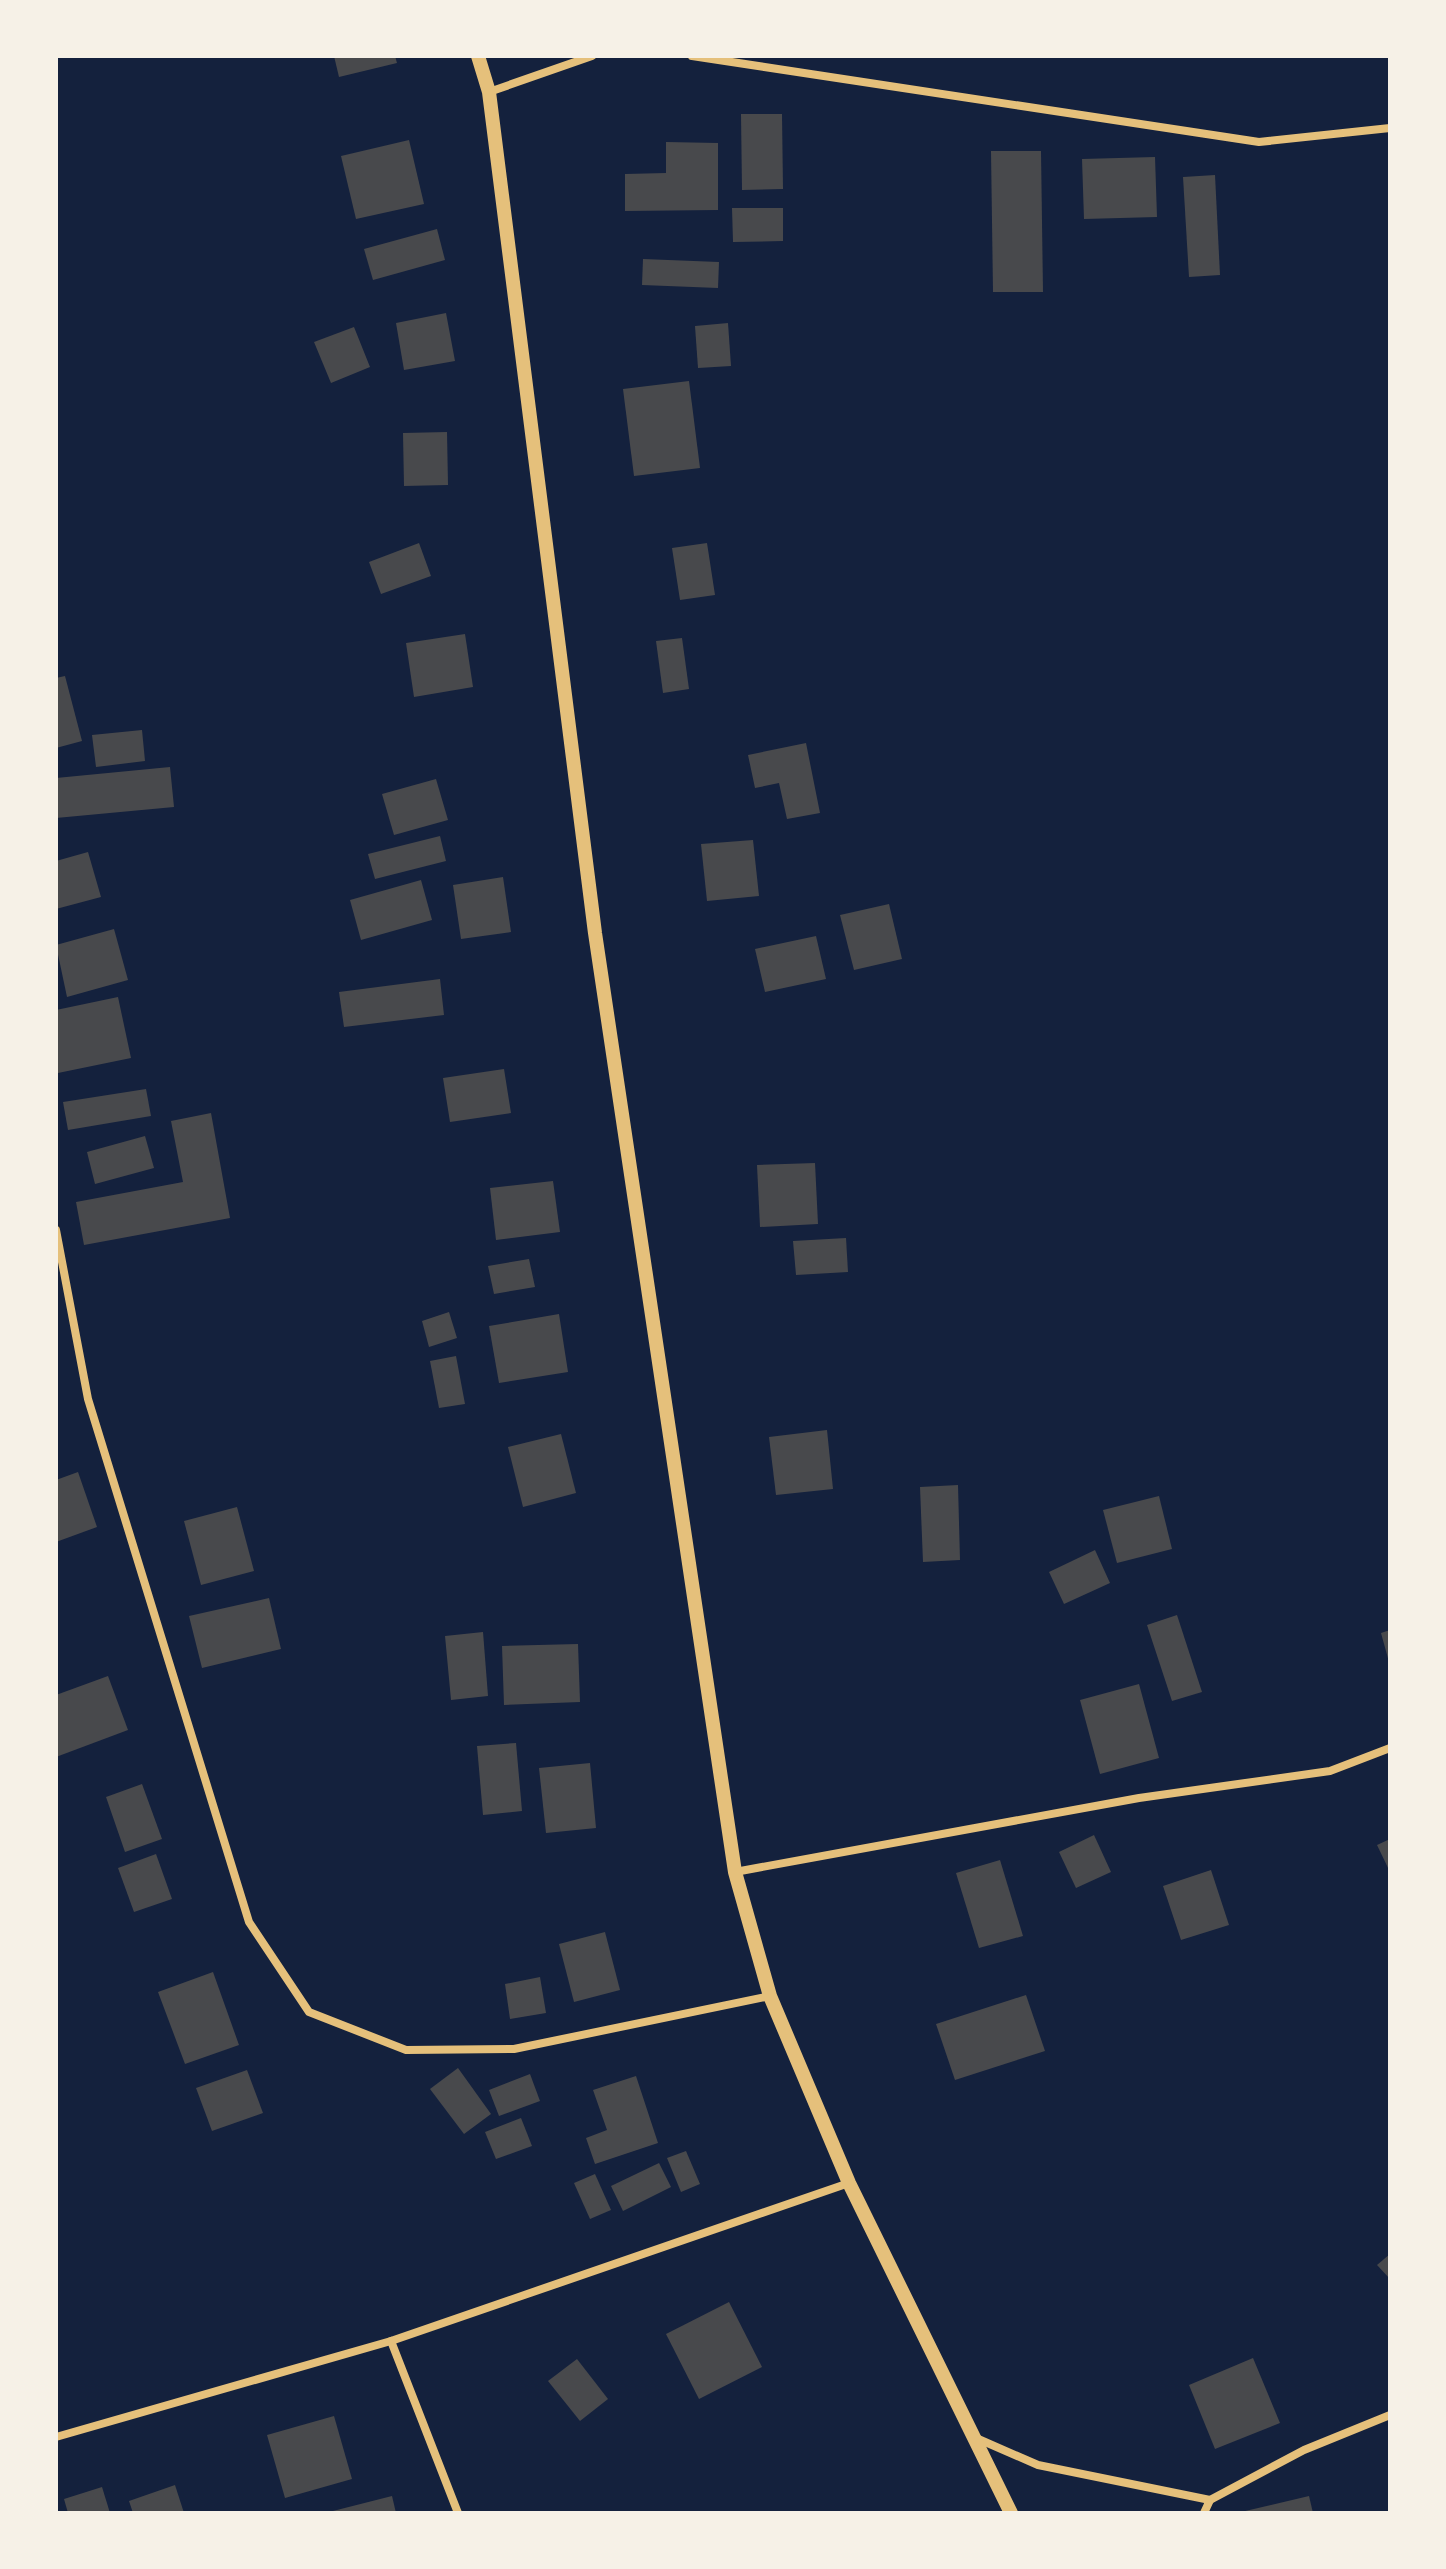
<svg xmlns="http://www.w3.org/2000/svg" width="1446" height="2569" viewBox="0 0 1446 2569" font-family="Roboto,sans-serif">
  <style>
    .building { fill: #48494c }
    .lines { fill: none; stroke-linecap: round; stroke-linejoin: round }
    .minor { stroke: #e5c07b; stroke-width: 8 }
    .tertiary { stroke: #e5c07b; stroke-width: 14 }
  </style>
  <rect width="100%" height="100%" fill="#14213d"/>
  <g class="building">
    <path d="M 334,56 L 395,56 L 397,63 L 339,77 Z"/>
    <path d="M 741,114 L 782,114 L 783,189 L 742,190 Z"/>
    <path d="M 409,140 L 424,204 L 356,219 L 341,156 Z"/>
    <path d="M 666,142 L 718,143 L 718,210 L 625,211 L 625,174 L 666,173 Z"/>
    <path d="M 991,151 L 1041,151 L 1043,292 L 993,292 Z"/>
    <path d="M 1155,157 L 1157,217 L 1084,219 L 1082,159 Z"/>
    <path d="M 1215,175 L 1220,275 L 1189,277 L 1183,177 Z"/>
    <path d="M 732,208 L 783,208 L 783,241 L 733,242 Z"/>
    <path d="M 437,229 L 445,260 L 373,280 L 364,249 Z"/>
    <path d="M 643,259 L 719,262 L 718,288 L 642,285 Z"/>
    <path d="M 446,313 L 455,361 L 404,370 L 396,323 Z"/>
    <path d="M 728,323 L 731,366 L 698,368 L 695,326 Z"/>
    <path d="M 354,327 L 370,367 L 331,383 L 314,342 Z"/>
    <path d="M 689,381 L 700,468 L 634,476 L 623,389 Z"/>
    <path d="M 447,432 L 448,485 L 404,486 L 403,433 Z"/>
    <path d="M 419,543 L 431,576 L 381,594 L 369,562 Z"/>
    <path d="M 707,543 L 715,595 L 680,600 L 672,548 Z"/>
    <path d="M 465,634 L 473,687 L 414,697 L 406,643 Z"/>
    <path d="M 682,638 L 689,689 L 663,693 L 656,641 Z"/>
    <path d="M 65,676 L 82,741 L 56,748 L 56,678 Z"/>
    <path d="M 142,730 L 145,761 L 96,767 L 92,735 Z"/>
    <path d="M 806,743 L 820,813 L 787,819 L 779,783 L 755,788 L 748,755 Z"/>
    <path d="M 170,767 L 174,807 L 56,818 L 56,778 Z"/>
    <path d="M 436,779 L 448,820 L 394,835 L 382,794 Z"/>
    <path d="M 440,836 L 446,861 L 375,879 L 368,854 Z"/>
    <path d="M 753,840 L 759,896 L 707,901 L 701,844 Z"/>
    <path d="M 88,852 L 101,897 L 56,909 L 56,861 Z"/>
    <path d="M 503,877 L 511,932 L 461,939 L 453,885 Z"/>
    <path d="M 421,880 L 432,920 L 361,940 L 350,900 Z"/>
    <path d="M 889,904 L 902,959 L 854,970 L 840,915 Z"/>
    <path d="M 114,929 L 128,980 L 67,997 L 56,945 Z"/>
    <path d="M 816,936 L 826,979 L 765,992 L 755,949 Z"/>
    <path d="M 440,979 L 444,1015 L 344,1027 L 339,992 Z"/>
    <path d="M 118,997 L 131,1058 L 58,1073 L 56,1010 Z"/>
    <path d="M 504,1069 L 511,1113 L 450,1122 L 443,1078 Z"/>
    <path d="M 146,1089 L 151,1116 L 68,1130 L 63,1102 Z"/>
    <path d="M 211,1113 L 230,1218 L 84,1245 L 76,1202 L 183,1182 L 171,1121 Z"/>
    <path d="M 145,1136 L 154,1168 L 95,1184 L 87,1152 Z"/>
    <path d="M 815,1163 L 818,1224 L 760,1227 L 757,1165 Z"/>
    <path d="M 553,1181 L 560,1232 L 496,1240 L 490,1188 Z"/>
    <path d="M 846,1238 L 848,1272 L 796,1275 L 793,1241 Z"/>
    <path d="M 529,1259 L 535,1287 L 494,1294 L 488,1266 Z"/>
    <path d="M 449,1312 L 457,1338 L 429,1347 L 422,1321 Z"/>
    <path d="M 559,1314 L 568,1372 L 499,1383 L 489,1326 Z"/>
    <path d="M 456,1356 L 465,1404 L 439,1408 L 430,1361 Z"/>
    <path d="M 827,1430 L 833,1489 L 776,1495 L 769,1437 Z"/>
    <path d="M 561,1434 L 576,1493 L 523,1507 L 508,1447 Z"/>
    <path d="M 78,1472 L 97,1527 L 56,1542 L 56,1480 Z"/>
    <path d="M 958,1485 L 960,1560 L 923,1562 L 920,1487 Z"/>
    <path d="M 1159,1496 L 1172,1549 L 1117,1563 L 1103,1510 Z"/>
    <path d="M 237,1507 L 254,1571 L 201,1585 L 184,1521 Z"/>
    <path d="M 1095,1550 L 1110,1583 L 1064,1604 L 1049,1572 Z"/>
    <path d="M 269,1598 L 281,1649 L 202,1668 L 189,1616 Z"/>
    <path d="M 1177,1615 L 1202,1692 L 1172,1701 L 1147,1625 Z"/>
    <path d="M 1390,1630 L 1390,1661 L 1389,1662 L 1381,1633 Z"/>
    <path d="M 483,1632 L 488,1696 L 451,1700 L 445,1636 Z"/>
    <path d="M 578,1644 L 580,1702 L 504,1705 L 502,1646 Z"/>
    <path d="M 108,1676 L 128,1730 L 56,1757 L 56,1695 Z"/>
    <path d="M 1139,1684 L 1159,1758 L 1100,1774 L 1080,1700 Z"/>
    <path d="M 516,1743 L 522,1811 L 483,1815 L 477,1746 Z"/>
    <path d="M 590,1763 L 596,1828 L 546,1833 L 539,1768 Z"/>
    <path d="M 142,1784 L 162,1839 L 125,1852 L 106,1797 Z"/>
    <path d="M 1094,1835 L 1111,1872 L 1076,1888 L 1059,1852 Z"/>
    <path d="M 1390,1839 L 1390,1872 L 1377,1845 Z"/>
    <path d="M 156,1854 L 172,1899 L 134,1912 L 118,1868 Z"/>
    <path d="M 1000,1860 L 1023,1936 L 979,1948 L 956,1873 Z"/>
    <path d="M 1211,1870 L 1229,1925 L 1181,1940 L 1163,1886 Z"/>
    <path d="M 605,1932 L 620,1990 L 574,2002 L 559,1944 Z"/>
    <path d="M 213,1972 L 239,2045 L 185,2064 L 158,1992 Z"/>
    <path d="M 540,1977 L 546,2013 L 510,2019 L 505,1984 Z"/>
    <path d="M 1026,1995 L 1045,2051 L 955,2080 L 936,2024 Z"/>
    <path d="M 458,2068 L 491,2114 L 464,2134 L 430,2089 Z"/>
    <path d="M 247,2070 L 263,2113 L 212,2131 L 196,2088 Z"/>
    <path d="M 530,2074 L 540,2101 L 499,2116 L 489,2090 Z"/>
    <path d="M 636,2076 L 658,2143 L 595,2164 L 586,2138 L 607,2130 L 593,2090 Z"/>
    <path d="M 521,2118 L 532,2146 L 496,2159 L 485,2132 Z"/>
    <path d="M 686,2151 L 700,2184 L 681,2192 L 667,2158 Z"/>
    <path d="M 659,2163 L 671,2187 L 623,2211 L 611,2186 Z"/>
    <path d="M 595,2174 L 611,2210 L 590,2219 L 574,2183 Z"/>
    <path d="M 1390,2254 L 1390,2279 L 1377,2265 Z"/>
    <path d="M 729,2302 L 762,2367 L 699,2399 L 666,2334 Z"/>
    <path d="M 1253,2358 L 1280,2423 L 1215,2449 L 1189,2385 Z"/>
    <path d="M 577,2359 L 608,2399 L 580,2421 L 548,2381 Z"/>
    <path d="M 334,2416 L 352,2479 L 285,2498 L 267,2435 Z"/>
    <path d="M 175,2485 L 184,2513 L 133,2513 L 129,2501 Z"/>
    <path d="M 102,2487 L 110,2513 L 68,2513 L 64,2499 Z"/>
    <path d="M 392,2496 L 396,2513 L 330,2513 L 329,2512 Z"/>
    <path d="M 1309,2496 L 1313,2513 L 1241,2513 L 1241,2512 Z"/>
  </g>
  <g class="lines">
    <g class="minor">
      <path d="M 692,56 L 1259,142 L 1390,128"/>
      <path d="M 489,92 L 592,56"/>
      <path d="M 56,1230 L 88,1399 L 249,1922 L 309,2012 L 406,2050 L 514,2049 L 770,1996"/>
      <path d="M 735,1872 L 1139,1798 L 1330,1771 L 1390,1748"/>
      <path d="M 391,2341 L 458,2513"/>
      <path d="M 56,2437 L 391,2341 L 849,2183"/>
      <path d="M 976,2438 L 1038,2465 L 1210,2500"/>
      <path d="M 1204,2513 L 1210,2500 L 1304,2450 L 1390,2415"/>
    </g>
    <path class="tertiary" d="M 478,56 L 489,92 L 595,933 L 735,1872 L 770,1996 L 849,2183 L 1011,2513"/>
  </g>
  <rect width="1446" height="2569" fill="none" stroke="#f6f1e7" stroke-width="116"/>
</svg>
